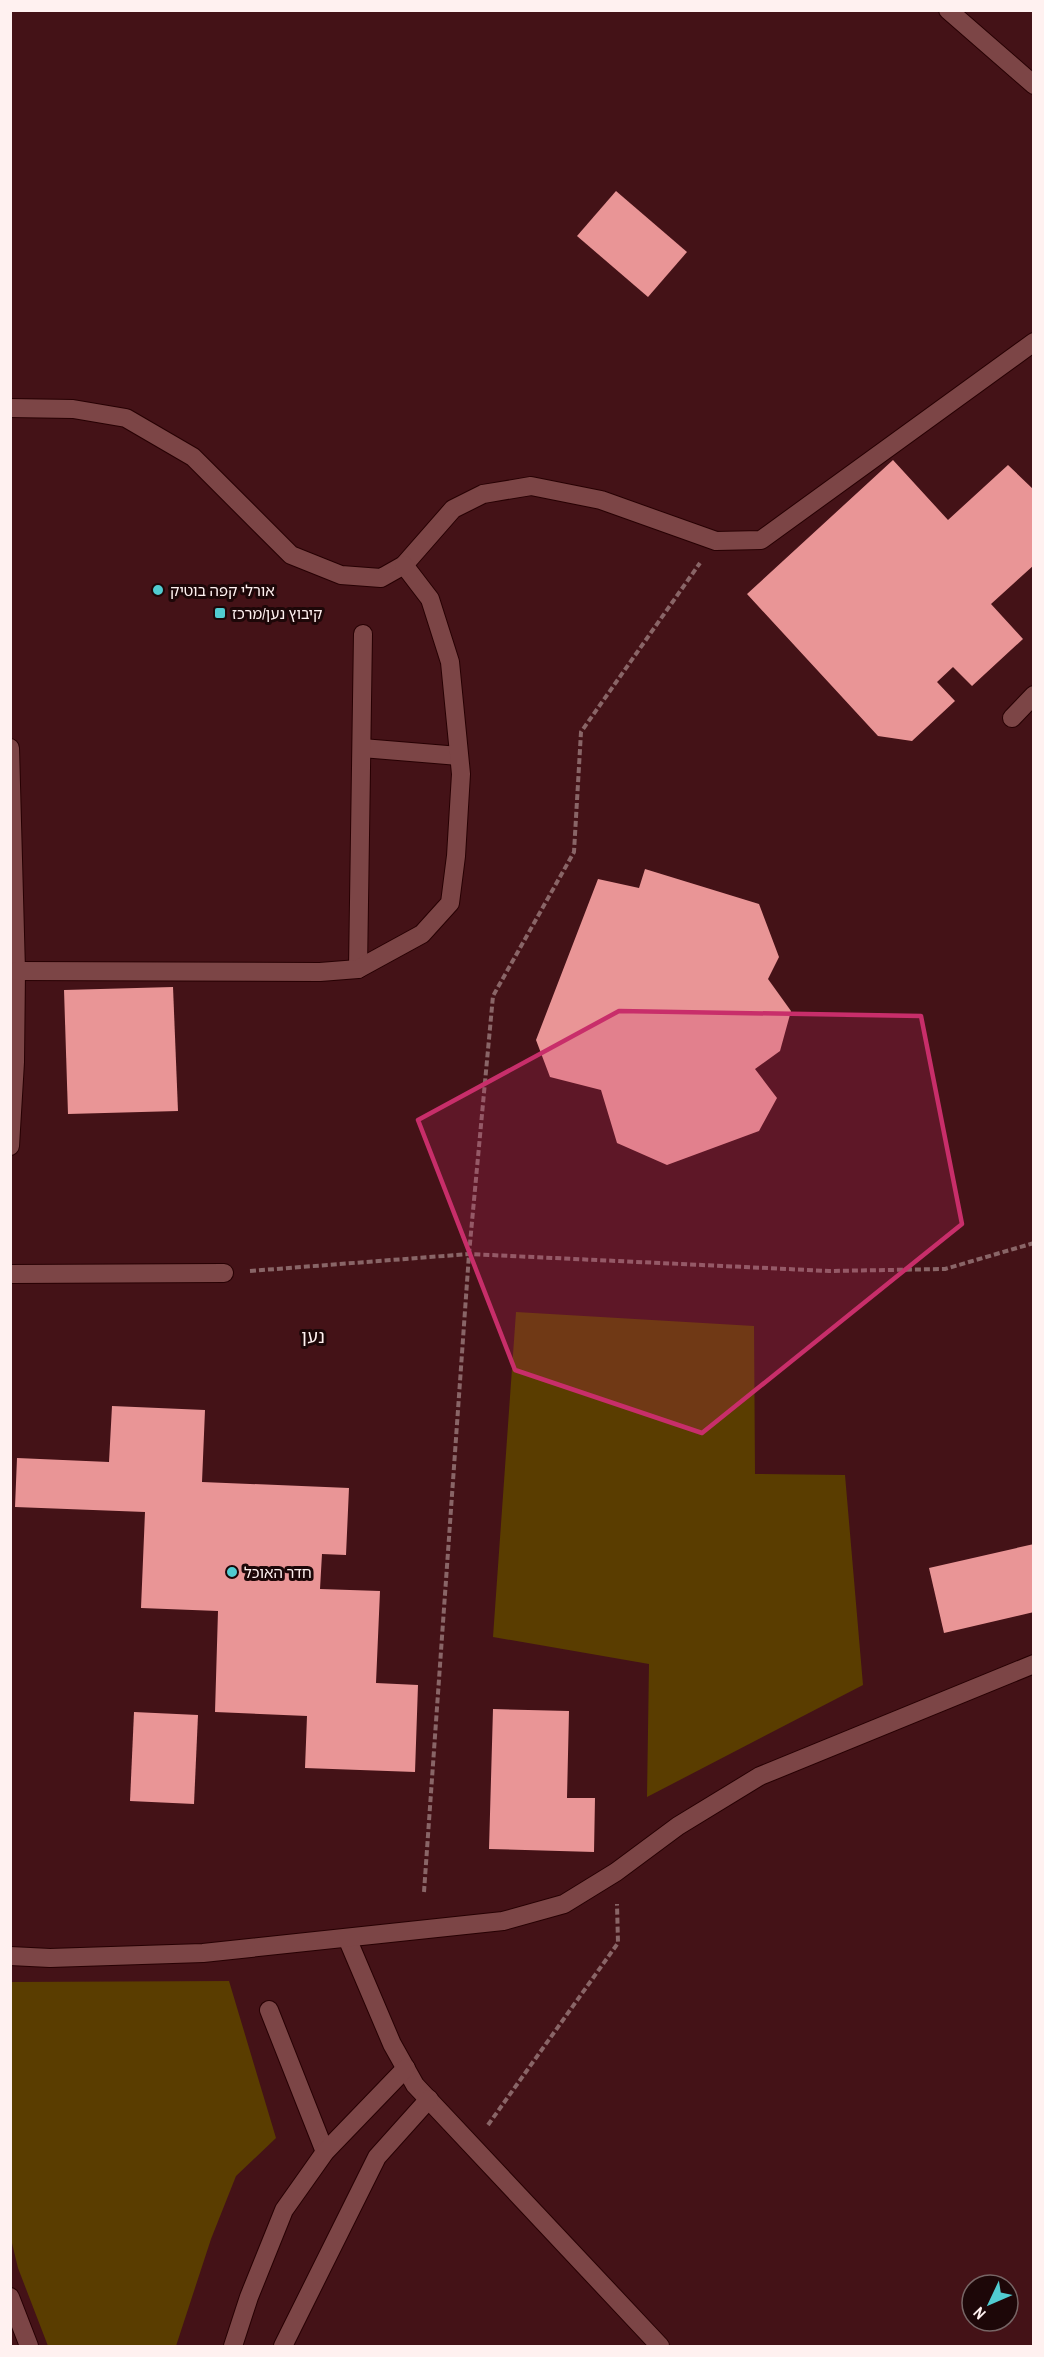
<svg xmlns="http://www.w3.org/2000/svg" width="1044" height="2357" viewBox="0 0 1044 2357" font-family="'Archivo Narrow','Noto Sans Hebrew',sans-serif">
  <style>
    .green { fill: #5a3d00 }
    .building { fill: #e99596 }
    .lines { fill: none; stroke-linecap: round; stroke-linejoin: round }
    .minor-casing { stroke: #270003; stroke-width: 20 }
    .path { stroke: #896567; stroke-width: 4; stroke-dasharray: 6 3; stroke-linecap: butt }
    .minor { stroke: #7c4546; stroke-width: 18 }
    .marked { fill: #c82e6a; fill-opacity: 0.2; stroke: #c82e6a; stroke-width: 4.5; stroke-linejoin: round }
    .poi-dot { fill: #51ccd1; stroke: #1d0708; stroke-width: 2 }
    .labels { text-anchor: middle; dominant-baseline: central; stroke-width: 6; stroke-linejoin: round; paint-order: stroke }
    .poi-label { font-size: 15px; fill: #fff1f0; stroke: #1d0708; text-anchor: start }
    .quarter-label { font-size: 18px; fill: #fff1f0; stroke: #1d0708 }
  </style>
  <rect width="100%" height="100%" fill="#441217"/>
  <g class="green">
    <path d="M 516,1312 L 754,1326 L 755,1474 L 845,1475 L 863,1685 L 647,1797 L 649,1664 L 493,1637 Z"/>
    <path d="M 229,1981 L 276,2138 L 236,2176 L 211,2239 L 176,2346 L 48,2346 L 18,2268 L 11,2239 L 11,1982 Z"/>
  </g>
  <g class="building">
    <path d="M 616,191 L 687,252 L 648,297 L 577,236 Z"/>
    <path d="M 893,460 L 948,520 L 1008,465 L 1034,490 L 1034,565 L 991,604 L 1023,639 L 972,686 L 953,667 L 937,682 L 955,701 L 912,741 L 878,736 L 747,594 Z"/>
    <path d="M 645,869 L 759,904 L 779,957 L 768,979 L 791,1011 L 780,1051 L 755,1069 L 777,1098 L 759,1131 L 667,1165 L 617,1143 L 601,1090 L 550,1077 L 536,1040 L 598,879 L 639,888 Z"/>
    <path d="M 173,987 L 178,1111 L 68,1114 L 64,990 Z"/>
    <path d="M 112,1406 L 205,1410 L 202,1482 L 349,1488 L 346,1555 L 322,1554 L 320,1589 L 380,1591 L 376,1683 L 418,1685 L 415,1772 L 305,1768 L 307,1716 L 215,1712 L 218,1611 L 141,1608 L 145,1512 L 15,1507 L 17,1458 L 109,1462 Z"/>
    <path d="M 1034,1544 L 1034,1612 L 944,1633 L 929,1568 Z"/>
    <path d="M 493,1709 L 569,1711 L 567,1798 L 595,1798 L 594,1852 L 489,1849 Z"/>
    <path d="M 134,1712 L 198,1715 L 194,1804 L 130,1801 Z"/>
  </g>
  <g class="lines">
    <g class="minor-casing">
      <g id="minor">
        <path d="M 948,10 L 1034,85"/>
        <path d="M 10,408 L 73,409 L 126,418 L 193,457 L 291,555 L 341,575 L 381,578 L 404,565 L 453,509 L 483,494 L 531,486 L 601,500 L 716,541 L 761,540 L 1034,342"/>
        <path d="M 1012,718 L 1034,695"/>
        <path d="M 10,748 L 16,971 L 15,1062 L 10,1146"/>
        <path d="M 362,748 L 459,756"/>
        <path d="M 358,969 L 363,634"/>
        <path d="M 16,971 L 320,972 L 358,969 L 422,934 L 450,903 L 456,856 L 461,774 L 450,662 L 430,599 L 404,565"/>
        <path d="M 10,1274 L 224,1273"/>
        <path d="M 347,1938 L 392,2044 L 415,2085 L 660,2346"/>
        <path d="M 10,1956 L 50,1958 L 203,1953 L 503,1921 L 564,1904 L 616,1872 L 678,1826 L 760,1776 L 1034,1664"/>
        <path d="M 269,2010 L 325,2152"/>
        <path d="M 10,2297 L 29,2346"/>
        <path d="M 233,2346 L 249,2297 L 284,2210 L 325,2152 L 406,2068"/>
        <path d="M 283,2346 L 377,2157 L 429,2099"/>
      </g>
    </g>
    <g class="path">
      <path d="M 250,1271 L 469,1254 L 829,1271 L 945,1269 L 1034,1243"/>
      <path d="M 424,1892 L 469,1254 L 493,996 L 574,852 L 581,732 L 700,563"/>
      <path d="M 488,2125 L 618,1943 L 617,1904"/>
    </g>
    <use href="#minor" class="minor"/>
  </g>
  <path class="marked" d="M 619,1011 L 921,1016 L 962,1224 L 702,1433 L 515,1370 L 418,1120 Z"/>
  <g class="poi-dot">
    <circle cx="158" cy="590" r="6"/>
    <rect x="214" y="607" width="12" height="12" rx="3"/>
    <circle cx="232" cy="1572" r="6"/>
  </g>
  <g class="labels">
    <g class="poi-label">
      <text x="170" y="590">אורלי קפה בוטיק</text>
      <text x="232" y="613">קיבוץ נען/מרכז</text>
      <text x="244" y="1572">חדר האוכל</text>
    </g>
    <g class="quarter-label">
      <text x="313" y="1336">נען</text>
    </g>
  </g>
  <rect width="1044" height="2357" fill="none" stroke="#fff1f0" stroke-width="24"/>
  <g transform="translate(990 2303) rotate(226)"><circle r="28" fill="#1d0708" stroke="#776565" stroke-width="1.5"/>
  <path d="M0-4.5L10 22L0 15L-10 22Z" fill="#51ccd1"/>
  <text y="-9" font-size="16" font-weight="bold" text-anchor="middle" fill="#fff1f0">N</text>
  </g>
</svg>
